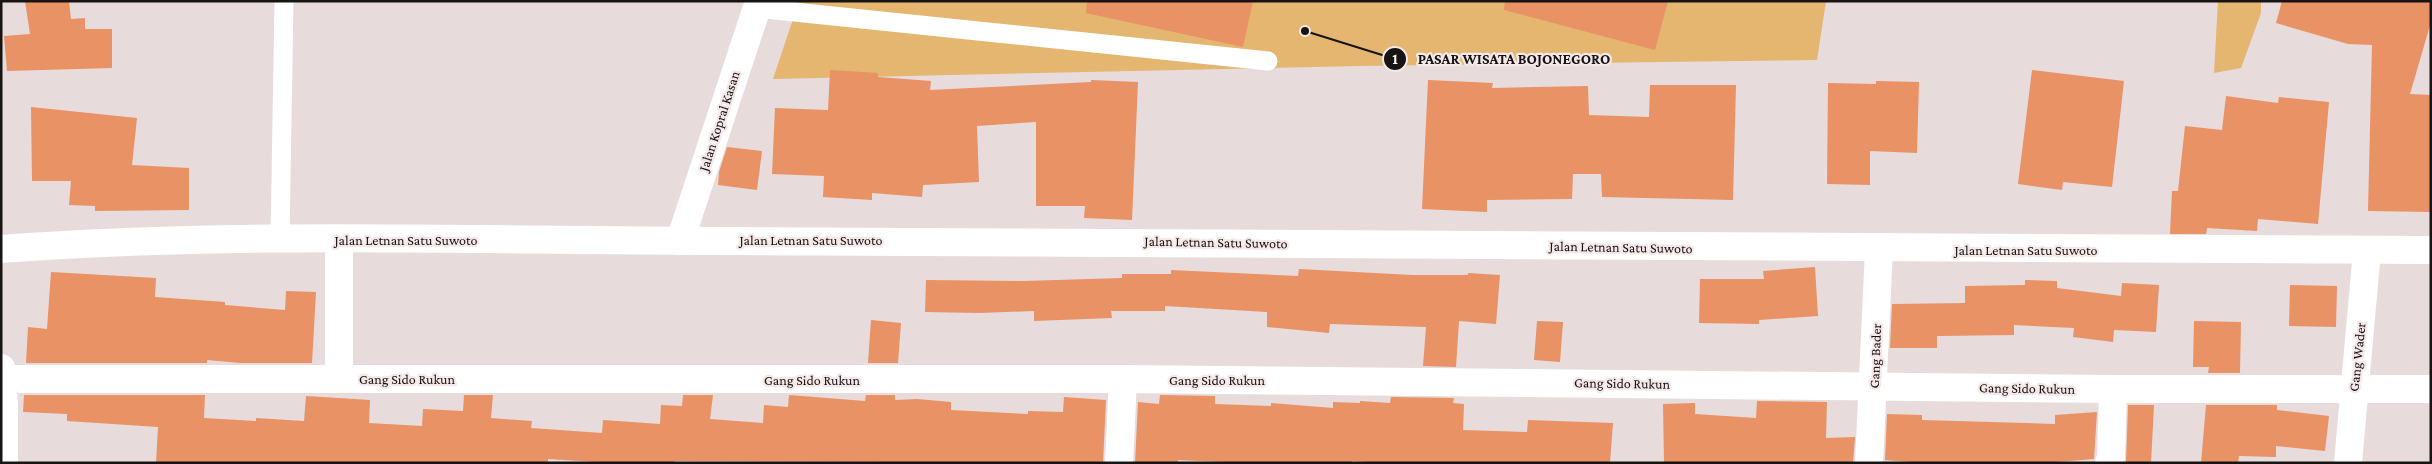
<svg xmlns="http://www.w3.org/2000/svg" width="2432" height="464" viewBox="0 0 2432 464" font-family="'Crimson Pro',serif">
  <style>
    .green { fill: #e4b670 }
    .building { fill: #e89265 }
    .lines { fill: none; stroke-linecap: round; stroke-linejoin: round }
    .service { stroke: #fff; stroke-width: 19 }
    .minor { stroke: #fff; stroke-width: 28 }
    .secondary { stroke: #fff; stroke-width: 28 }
    .primary { stroke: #fff; stroke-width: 28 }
    .labels { text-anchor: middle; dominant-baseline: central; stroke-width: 4.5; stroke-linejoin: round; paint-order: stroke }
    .street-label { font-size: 14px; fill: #181414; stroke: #f4e8e8 }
    .leader { fill: none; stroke: #181414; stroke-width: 2 }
    .callout-dot { fill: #181414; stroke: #f4e8e8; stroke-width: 2 }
    .mark-label { font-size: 15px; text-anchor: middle; font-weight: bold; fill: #fff }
    .callout-label { font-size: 15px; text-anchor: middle; font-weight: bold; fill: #181414; stroke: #f4e8e8; stroke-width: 4.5; stroke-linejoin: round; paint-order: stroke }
  </style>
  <rect width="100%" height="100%" fill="#e7dbdb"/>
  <g class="green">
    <path d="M 799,1 L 1826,1 L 1817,60 L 1357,66 L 773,79 Z"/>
    <path d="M 2218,1 L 2261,1 L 2261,13 L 2241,68 L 2214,73 Z"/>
  </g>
  <g class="building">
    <path d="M 25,1 L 69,1 L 71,19 L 85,18 L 85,29 L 112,29 L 112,68 L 7,71 L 4,36 L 30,34 Z"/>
    <path d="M 1087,1 L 1253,1 L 1243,47 L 1086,13 Z"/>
    <path d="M 1505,1 L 1668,1 L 1655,50 L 1504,10 Z"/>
    <path d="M 2282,1 L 2431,1 L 2431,22 L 2410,94 L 2431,95 L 2431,212 L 2368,211 L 2372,45 L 2348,44 L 2276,23 Z"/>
    <path d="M 830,70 L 878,73 L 878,77 L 931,81 L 930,90 L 1091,82 L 1091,80 L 1138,82 L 1132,220 L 1084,218 L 1085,206 L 1036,206 L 1036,122 L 977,126 L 979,182 L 923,185 L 922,197 L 872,193 L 872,200 L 823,197 L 824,176 L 772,174 L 775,108 L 828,110 Z"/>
    <path d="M 2032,70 L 2124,81 L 2112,187 L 2063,182 L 2062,190 L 2018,184 Z"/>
    <path d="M 1428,80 L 1493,83 L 1492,88 L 1588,86 L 1589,115 L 1649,117 L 1650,85 L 1736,85 L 1733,200 L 1602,197 L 1601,174 L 1573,174 L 1572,199 L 1487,200 L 1487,212 L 1422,209 Z"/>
    <path d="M 1876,81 L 1919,82 L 1917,153 L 1870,151 L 1870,185 L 1827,184 L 1828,83 L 1876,84 Z"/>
    <path d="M 2226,96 L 2278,103 L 2279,97 L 2329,102 L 2318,224 L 2258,219 L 2257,231 L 2207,228 L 2206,234 L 2170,234 L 2172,191 L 2178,191 L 2185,126 L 2222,130 Z"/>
    <path d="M 31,107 L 137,118 L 132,165 L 189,168 L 189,210 L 95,211 L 95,206 L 69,205 L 71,181 L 32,181 Z"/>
    <path d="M 727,147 L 762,151 L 757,190 L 718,185 L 719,172 Z"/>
    <path d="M 1815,267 L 1818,316 L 1759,320 L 1759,324 L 1699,323 L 1700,279 L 1764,279 L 1763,271 Z"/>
    <path d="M 1299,269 L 1412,275 L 1468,275 L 1468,273 L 1500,275 L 1496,324 L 1459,321 L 1456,367 L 1423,366 L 1426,327 L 1330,324 L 1329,333 L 1267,327 L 1267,312 L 1165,306 L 1165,311 L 1111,311 L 1112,318 L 1034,321 L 1034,311 L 980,313 L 925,312 L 926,280 L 1024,281 L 1122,278 L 1122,274 L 1171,274 L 1171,270 L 1298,276 Z"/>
    <path d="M 51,272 L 156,278 L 155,297 L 225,302 L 225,305 L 285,310 L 286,291 L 316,292 L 312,363 L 240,363 L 207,360 L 207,363 L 26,363 L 28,327 L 47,329 Z"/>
    <path d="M 2025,280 L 2057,281 L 2057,288 L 2121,296 L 2122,283 L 2159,285 L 2156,332 L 2114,330 L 2113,342 L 2073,337 L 2074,328 L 2014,325 L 2014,335 L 1937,336 L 1937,348 L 1890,348 L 1892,304 L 1965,303 L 1965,286 L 2025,285 Z"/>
    <path d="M 2290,285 L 2337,286 L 2336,327 L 2289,326 Z"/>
    <path d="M 871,320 L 901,323 L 898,363 L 868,363 Z"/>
    <path d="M 1537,321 L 1563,322 L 1560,362 L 1534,360 Z"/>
    <path d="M 2194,321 L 2241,322 L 2240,373 L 2208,373 L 2209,367 L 2193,367 Z"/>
    <path d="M 24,395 L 205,395 L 204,418 L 256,421 L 256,418 L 304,421 L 306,396 L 370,400 L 369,423 L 422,426 L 423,409 L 463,411 L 464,395 L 493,395 L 491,418 L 532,421 L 531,428 L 602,433 L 603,420 L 660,424 L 661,405 L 682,406 L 683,395 L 713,395 L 710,419 L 763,423 L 764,405 L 788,407 L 789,395 L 865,401 L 866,395 L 895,395 L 895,400 L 917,399 L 951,402 L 951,410 L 1028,414 L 1028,411 L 1063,412 L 1064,397 L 1106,400 L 1103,463 L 675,461 L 675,463 L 613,463 L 548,459 L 548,463 L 156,463 L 158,427 L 67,421 L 67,414 L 23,412 Z"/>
    <path d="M 1160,395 L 1215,396 L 1215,404 L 1271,406 L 1271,403 L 1333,408 L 1333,402 L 1360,403 L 1360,401 L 1390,403 L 1391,397 L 1454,398 L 1453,403 L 1464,404 L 1463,430 L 1527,432 L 1528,420 L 1613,423 L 1610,463 L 1380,463 L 1352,461 L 1352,463 L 1242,463 L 1178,460 L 1178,463 L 1135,463 L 1138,402 L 1159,404 Z"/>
    <path d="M 1757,401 L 1827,402 L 1826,438 L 1855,437 L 1853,463 L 1664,463 L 1663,404 L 1695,403 L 1695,414 L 1756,418 Z"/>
    <path d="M 2128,405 L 2154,405 L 2151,463 L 2126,463 Z"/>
    <path d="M 2206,405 L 2277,405 L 2277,410 L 2329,416 L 2325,451 L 2276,446 L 2276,457 L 2239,456 L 2238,463 L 2201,463 Z"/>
    <path d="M 2097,412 L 2094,459 L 2044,463 L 1921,463 L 1885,460 L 1887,414 L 1922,415 L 1922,420 L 2055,424 L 2055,415 Z"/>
  </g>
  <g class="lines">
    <g class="service">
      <path d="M 756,8 L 1268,61"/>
      <path d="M 280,239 L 284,1"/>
    </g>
    <g class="minor">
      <path d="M 339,239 L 339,379"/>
      <path d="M 680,241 L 759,1"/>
      <path d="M 3,379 L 1123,379 L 2113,389 L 2431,389"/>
      <path d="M 1119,463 L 1123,379"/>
      <path d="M 1869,463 L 1879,250"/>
      <path d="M 2109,463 L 2111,458 L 2113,389"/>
      <path d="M 2348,463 L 2367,251"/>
    </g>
    <path class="secondary" d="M 1,249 C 244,231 490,241 734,241 C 1299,239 1865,252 2431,250"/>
    <path class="primary" d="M 1,368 L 4,405 L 4,463"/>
  </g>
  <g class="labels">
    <g class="street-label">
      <text transform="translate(719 121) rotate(-72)">Jalan Kopral Kasan</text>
      <text x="406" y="240">Jalan Letnan Satu Suwoto</text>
      <text x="811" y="240">Jalan Letnan Satu Suwoto</text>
      <text transform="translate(1216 242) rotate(1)">Jalan Letnan Satu Suwoto</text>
      <text transform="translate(1621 247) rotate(1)">Jalan Letnan Satu Suwoto</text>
      <text x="2026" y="250">Jalan Letnan Satu Suwoto</text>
      <text transform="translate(1875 356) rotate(-88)">Gang Bader</text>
      <text transform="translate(2357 357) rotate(-84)">Gang Wader</text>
      <text x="407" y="379">Gang Sido Rukun</text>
      <text x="812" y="380">Gang Sido Rukun</text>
      <text x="1217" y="380">Gang Sido Rukun</text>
      <text transform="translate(1622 383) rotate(1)">Gang Sido Rukun</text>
      <text transform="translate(2027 388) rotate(1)">Gang Sido Rukun</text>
    </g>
  </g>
  <path class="leader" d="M1305 31L1395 59"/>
  <g class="callout-dot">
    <circle cx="1305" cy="31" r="5"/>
    <circle cx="1395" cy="59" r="12"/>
  </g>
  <g class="mark-label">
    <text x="1395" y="64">1</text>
  </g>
  <g class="callout-label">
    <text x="1514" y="64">PASAR WISATA BOJONEGORO</text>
  </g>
  <rect width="2432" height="464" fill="none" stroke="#181414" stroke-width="5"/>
</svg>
